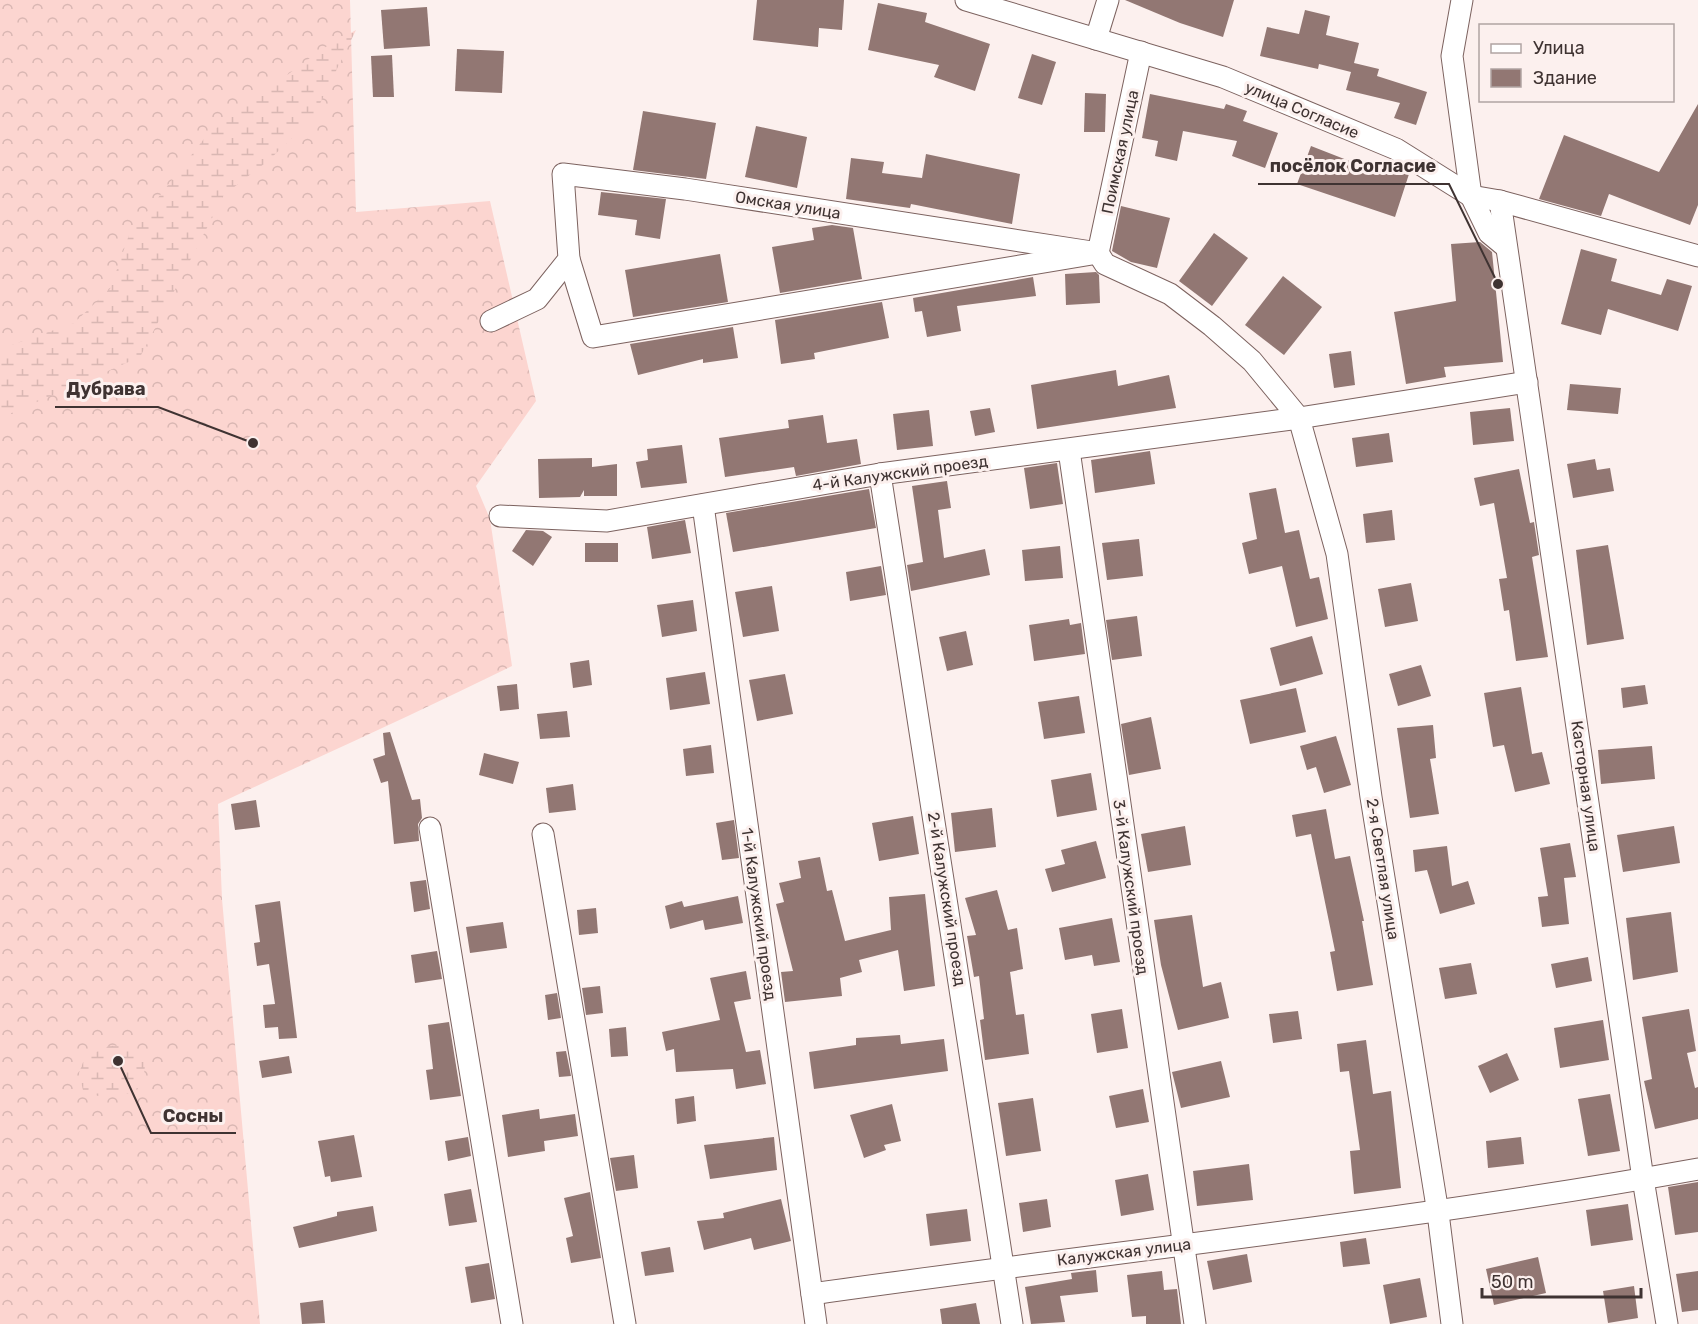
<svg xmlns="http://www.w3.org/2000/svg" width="1698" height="1324" viewBox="0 0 1698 1324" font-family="Rubik,sans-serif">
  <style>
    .forest { fill: url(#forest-crowns) }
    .wetland { fill: url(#wetland-marsh) }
    .building { fill: #927773 }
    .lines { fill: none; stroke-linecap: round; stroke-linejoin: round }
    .minor-casing { stroke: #7c625f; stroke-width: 23 }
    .minor { stroke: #fff; stroke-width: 21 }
    .labels { text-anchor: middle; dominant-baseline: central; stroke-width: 6; stroke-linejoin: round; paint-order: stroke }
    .street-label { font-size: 16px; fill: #3f3332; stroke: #fcf0ee }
    .leader { fill: none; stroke: #3f3332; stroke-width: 2 }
    .callout-dot { fill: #3f3332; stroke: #fcf0ee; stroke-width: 2 }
    .callout-label { font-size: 18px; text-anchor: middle; font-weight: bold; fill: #3f3332; stroke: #fcf0ee; stroke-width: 6; stroke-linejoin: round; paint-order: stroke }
  </style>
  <defs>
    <pattern id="forest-crowns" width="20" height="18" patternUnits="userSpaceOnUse" patternTransform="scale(1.5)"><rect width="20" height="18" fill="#fcd5d0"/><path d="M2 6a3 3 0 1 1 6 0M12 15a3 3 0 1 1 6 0" fill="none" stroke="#d9b7b3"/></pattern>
    <pattern id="wetland-marsh" width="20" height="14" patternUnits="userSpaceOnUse" patternTransform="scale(1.5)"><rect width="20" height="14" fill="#fcd5d0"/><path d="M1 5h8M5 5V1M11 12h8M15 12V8" fill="none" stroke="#d9b7b3"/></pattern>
  </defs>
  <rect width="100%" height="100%" fill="#fcf0ee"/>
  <path class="forest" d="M 0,0 L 350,0 L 356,212 L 490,201 L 536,401 L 476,486 L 490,519 L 512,666 C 415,714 316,758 218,804 L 222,899 L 260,1324 L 0,1324 Z"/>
  <g class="wetland">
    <path d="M 356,30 L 313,118 L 269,160 L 224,195 L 140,357 L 0,418 L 0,349 L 74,323 L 110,289 L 129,235 L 207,135 L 322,49 Z"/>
    <path d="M 132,1045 C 151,1057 146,1077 135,1093 L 98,1096 L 83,1090 L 79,1073 L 85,1057 L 109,1046 Z"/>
  </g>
  <g class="building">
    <path d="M 757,0 L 844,0 L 842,30 L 819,28 L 818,47 L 753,40 Z"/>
    <path d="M 1125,0 L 1234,0 L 1223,37 L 1180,23 Z"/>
    <path d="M 878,3 L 927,13 L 925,22 L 990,44 L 975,91 L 934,77 L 939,65 L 868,50 Z"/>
    <path d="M 427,7 L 430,46 L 384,49 L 381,10 Z"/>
    <path d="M 1305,10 L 1330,16 L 1326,35 L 1359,43 L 1354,63 L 1379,69 L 1377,76 L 1427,92 L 1416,125 L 1394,118 L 1400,103 L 1346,90 L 1351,72 L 1319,64 L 1318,69 L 1260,56 L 1267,27 L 1299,34 Z"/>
    <path d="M 457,49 L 504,51 L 502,93 L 455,91 Z"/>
    <path d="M 1032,54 L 1056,62 L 1042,105 L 1018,98 Z"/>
    <path d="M 392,55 L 394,97 L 373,97 L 371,56 Z"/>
    <path d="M 1085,93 L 1106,94 L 1105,132 L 1084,132 Z"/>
    <path d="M 1150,94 L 1224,109 L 1226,104 L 1247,111 L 1243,121 L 1278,133 L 1265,168 L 1232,156 L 1237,141 L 1183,131 L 1177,161 L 1155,156 L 1158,141 L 1142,138 Z"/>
    <path d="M 1698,104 L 1698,205 L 1690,225 L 1609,194 L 1601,216 L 1539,199 L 1564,135 L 1659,172 Z"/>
    <path d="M 643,111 L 716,123 L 706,179 L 633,170 Z"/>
    <path d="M 756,126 L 807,137 L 797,188 L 745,177 Z"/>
    <path d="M 1311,146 L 1370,169 L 1373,162 L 1409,174 L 1395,217 L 1297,184 Z"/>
    <path d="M 926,154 L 1020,174 L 1012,224 L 911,204 L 910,208 L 846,199 L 851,158 L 884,162 L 882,173 L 922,178 Z"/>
    <path d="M 601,192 L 666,199 L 660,239 L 635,235 L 637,220 L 598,215 Z"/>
    <path d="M 1121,206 L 1170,218 L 1157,268 L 1131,262 L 1112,251 Z"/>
    <path d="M 832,225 L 853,228 L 862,279 L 780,293 L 772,247 L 814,240 L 812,228 Z"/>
    <path d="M 1214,233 L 1248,258 L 1212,306 L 1179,281 Z"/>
    <path d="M 1480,242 L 1492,252 L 1503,362 L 1444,367 L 1446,377 L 1406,384 L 1394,312 L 1456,301 L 1451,244 Z"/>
    <path d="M 1581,249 L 1617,259 L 1611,281 L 1661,295 L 1667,279 L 1692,286 L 1678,331 L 1608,309 L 1601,335 L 1561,324 Z"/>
    <path d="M 720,254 L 728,302 L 633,317 L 625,270 Z"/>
    <path d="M 1096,272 L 1099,275 L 1100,303 L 1066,305 L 1065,274 Z"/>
    <path d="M 1283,276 L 1322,307 L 1284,355 L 1245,325 Z"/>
    <path d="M 1033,277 L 1036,296 L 957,306 L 961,331 L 927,337 L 922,311 L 915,312 L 913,298 Z"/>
    <path d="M 882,302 L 889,338 L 814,353 L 815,359 L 781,364 L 775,320 Z"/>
    <path d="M 733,327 L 738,358 L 703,363 L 703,359 L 638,375 L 630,344 Z"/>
    <path d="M 1351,351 L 1355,385 L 1334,388 L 1329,354 Z"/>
    <path d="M 1116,370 L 1118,386 L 1169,375 L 1176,408 L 1037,429 L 1031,385 Z"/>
    <path d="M 1570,384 L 1621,388 L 1618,414 L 1567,410 Z"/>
    <path d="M 990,408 L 995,432 L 975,436 L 970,411 Z"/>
    <path d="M 1510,408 L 1514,441 L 1473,445 L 1470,412 Z"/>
    <path d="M 929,410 L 933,446 L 897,450 L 893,414 Z"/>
    <path d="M 823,415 L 827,443 L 857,439 L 861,464 L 796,476 L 794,467 L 725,477 L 719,438 L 789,428 L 788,420 Z"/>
    <path d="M 1389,433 L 1393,462 L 1356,467 L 1352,438 Z"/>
    <path d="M 682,445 L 687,483 L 641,488 L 636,462 L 648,460 L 647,449 Z"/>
    <path d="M 1150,451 L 1155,484 L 1095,493 L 1091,460 Z"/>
    <path d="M 592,458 L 592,467 L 617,464 L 617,496 L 584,496 L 584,490 L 580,497 L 539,498 L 538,459 Z"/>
    <path d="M 1595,459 L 1597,470 L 1610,468 L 1614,491 L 1573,498 L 1567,464 Z"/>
    <path d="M 1057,463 L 1063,504 L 1030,509 L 1024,468 Z"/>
    <path d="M 1519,469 L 1530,523 L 1534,522 L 1539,555 L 1532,557 L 1548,657 L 1516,661 L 1509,610 L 1504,611 L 1499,579 L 1507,578 L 1494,503 L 1480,506 L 1474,478 Z"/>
    <path d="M 947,481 L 951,508 L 938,510 L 944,558 L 985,549 L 990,575 L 911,591 L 907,565 L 923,562 L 912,486 Z"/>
    <path d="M 1276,488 L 1285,533 L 1299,530 L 1310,579 L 1319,577 L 1328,619 L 1296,627 L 1282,566 L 1249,574 L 1242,543 L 1257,539 L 1249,493 Z"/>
    <path d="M 869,489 L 876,528 L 733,552 L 726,513 Z"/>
    <path d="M 1392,510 L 1395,540 L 1366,543 L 1363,514 Z"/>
    <path d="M 685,520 L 691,553 L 652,559 L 647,527 Z"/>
    <path d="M 526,530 L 543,531 L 552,537 L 533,566 L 512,551 Z"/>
    <path d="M 1139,539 L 1143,576 L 1107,580 L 1102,543 Z"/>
    <rect x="585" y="543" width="33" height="19"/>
    <path d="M 1608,545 L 1624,639 L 1587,645 L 1576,550 Z"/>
    <path d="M 1060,546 L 1063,578 L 1025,581 L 1022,550 Z"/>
    <path d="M 881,566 L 886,595 L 850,601 L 846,572 Z"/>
    <path d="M 1411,583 L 1418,621 L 1385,627 L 1378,589 Z"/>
    <path d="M 772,586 L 779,631 L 743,637 L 735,592 Z"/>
    <path d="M 693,600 L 697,631 L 662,637 L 657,605 Z"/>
    <path d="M 1137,616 L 1142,656 L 1112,660 L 1106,620 Z"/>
    <path d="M 1069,619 L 1070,625 L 1081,623 L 1085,654 L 1034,661 L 1029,625 Z"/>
    <path d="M 966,631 L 973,665 L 947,671 L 939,637 Z"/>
    <path d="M 1312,636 L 1323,674 L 1280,686 L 1270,648 Z"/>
    <path d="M 589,660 L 592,685 L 573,688 L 570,663 Z"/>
    <path d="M 1421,665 L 1431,696 L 1398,706 L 1389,674 Z"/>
    <path d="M 705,672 L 710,704 L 670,710 L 666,678 Z"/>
    <path d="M 785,674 L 793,714 L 757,721 L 749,680 Z"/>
    <path d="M 517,684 L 519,709 L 500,711 L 497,686 Z"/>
    <path d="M 1645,685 L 1648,704 L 1623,708 L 1621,688 Z"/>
    <path d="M 1521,687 L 1532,754 L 1542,752 L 1550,784 L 1515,792 L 1504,745 L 1493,747 L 1484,693 Z"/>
    <path d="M 1296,688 L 1306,732 L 1250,744 L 1240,700 Z"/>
    <path d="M 1079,696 L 1085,733 L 1044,739 L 1038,702 Z"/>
    <path d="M 567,711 L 570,737 L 540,739 L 537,714 Z"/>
    <path d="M 1151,717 L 1161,769 L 1129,775 L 1121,724 Z"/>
    <path d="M 1433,725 L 1436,758 L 1430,759 L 1439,814 L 1410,818 L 1397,728 Z"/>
    <path d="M 390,732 L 412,800 L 420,799 L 422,818 L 418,824 L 419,841 L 394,844 L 388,781 L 381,783 L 373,759 L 385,755 L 383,733 Z"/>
    <path d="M 1336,736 L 1351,785 L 1324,793 L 1316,767 L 1307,770 L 1300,746 Z"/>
    <path d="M 711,745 L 714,773 L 686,776 L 683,749 Z"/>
    <path d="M 1652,746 L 1655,779 L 1601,784 L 1598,750 Z"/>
    <path d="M 484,753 L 519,762 L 513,784 L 479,775 Z"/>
    <path d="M 1091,773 L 1097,810 L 1057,817 L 1051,780 Z"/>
    <path d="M 573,784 L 576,810 L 549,813 L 546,788 Z"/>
    <path d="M 256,800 L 260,827 L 235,830 L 231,804 Z"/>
    <path d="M 992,808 L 996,847 L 955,852 L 951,813 Z"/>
    <path d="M 1326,809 L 1335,859 L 1350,856 L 1364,921 L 1362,921 L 1373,985 L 1337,991 L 1330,952 L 1335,951 L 1311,834 L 1296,837 L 1292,815 Z"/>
    <path d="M 913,816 L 919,854 L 879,861 L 872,823 Z"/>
    <path d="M 734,820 L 739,858 L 722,860 L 716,823 Z"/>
    <path d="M 1185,826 L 1191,865 L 1148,872 L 1141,834 Z"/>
    <path d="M 1674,826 L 1680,863 L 1623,872 L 1617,835 Z"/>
    <path d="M 1096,841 L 1106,878 L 1052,892 L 1045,869 L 1065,864 L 1061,850 Z"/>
    <path d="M 1570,843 L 1576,877 L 1564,878 L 1569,924 L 1542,927 L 1538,897 L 1548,896 L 1540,848 Z"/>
    <path d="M 1447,846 L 1452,886 L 1468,881 L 1475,904 L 1440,914 L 1427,870 L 1415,872 L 1413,850 Z"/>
    <path d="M 820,857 L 827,891 L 832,890 L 845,941 L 891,930 L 889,897 L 925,894 L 935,986 L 904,991 L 898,950 L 859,960 L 862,972 L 840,978 L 842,996 L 785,1002 L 781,972 L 793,971 L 776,904 L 784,902 L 779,883 L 801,878 L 798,861 Z"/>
    <path d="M 426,880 L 430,909 L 414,912 L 410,882 Z"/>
    <path d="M 997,890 L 1008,930 L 1017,928 L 1023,969 L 1010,972 L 1016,1015 L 1024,1014 L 1029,1054 L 985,1060 L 980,1020 L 984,1019 L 979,976 L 974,977 L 967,936 L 976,935 L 965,898 Z"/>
    <path d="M 738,896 L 743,923 L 705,930 L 703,920 L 670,929 L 665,906 L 682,901 L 684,907 Z"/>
    <path d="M 280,901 L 297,1038 L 279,1039 L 278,1027 L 265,1028 L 263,1005 L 275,1004 L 269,964 L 257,966 L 254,943 L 260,942 L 255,905 Z"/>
    <path d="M 596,908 L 598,933 L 579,935 L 577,910 Z"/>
    <path d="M 1671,912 L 1678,972 L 1633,980 L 1626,918 Z"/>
    <path d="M 1192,915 L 1203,987 L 1221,982 L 1229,1018 L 1178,1030 L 1161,965 L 1154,920 Z"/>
    <path d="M 1112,918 L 1120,962 L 1094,966 L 1092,955 L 1065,960 L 1059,928 Z"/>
    <path d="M 503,922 L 507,948 L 470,953 L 466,927 Z"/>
    <path d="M 437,951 L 442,979 L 415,983 L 411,955 Z"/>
    <path d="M 1588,957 L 1592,981 L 1556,988 L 1551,964 Z"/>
    <path d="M 1471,963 L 1477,994 L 1445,999 L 1439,968 Z"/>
    <path d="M 746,971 L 751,999 L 734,1002 L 746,1052 L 760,1050 L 766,1084 L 736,1089 L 733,1069 L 676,1072 L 674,1049 L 666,1051 L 662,1032 L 720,1020 L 710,978 Z"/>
    <path d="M 600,986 L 603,1013 L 586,1015 L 582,988 Z"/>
    <path d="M 557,993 L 561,1018 L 548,1020 L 545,995 Z"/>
    <path d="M 1122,1009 L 1128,1048 L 1097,1053 L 1091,1014 Z"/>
    <path d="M 1689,1009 L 1696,1051 L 1687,1053 L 1695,1088 L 1698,1087 L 1698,1119 L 1655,1129 L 1644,1081 L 1652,1079 L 1642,1017 Z"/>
    <path d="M 1298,1011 L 1302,1039 L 1273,1043 L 1269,1014 Z"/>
    <path d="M 1603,1020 L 1609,1060 L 1560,1068 L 1554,1028 Z"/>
    <path d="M 449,1022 L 461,1096 L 430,1100 L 426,1070 L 433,1069 L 428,1025 Z"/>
    <path d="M 626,1027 L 628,1056 L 611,1057 L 609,1029 Z"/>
    <path d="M 900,1035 L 901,1044 L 944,1039 L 948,1071 L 814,1089 L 809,1052 L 856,1045 L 856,1038 Z"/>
    <path d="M 1366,1040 L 1373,1094 L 1391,1091 L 1401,1188 L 1354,1194 L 1350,1151 L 1360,1150 L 1349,1071 L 1340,1072 L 1337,1044 Z"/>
    <path d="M 566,1051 L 571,1076 L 559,1077 L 556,1052 Z"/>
    <path d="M 1507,1053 L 1519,1080 L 1490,1093 L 1478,1066 Z"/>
    <path d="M 289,1056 L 292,1073 L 262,1078 L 259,1061 Z"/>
    <path d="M 1221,1061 L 1230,1097 L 1181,1108 L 1172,1072 Z"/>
    <path d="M 1143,1089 L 1149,1122 L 1116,1128 L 1109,1096 Z"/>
    <path d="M 1610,1094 L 1620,1151 L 1588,1156 L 1578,1099 Z"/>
    <path d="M 694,1096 L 696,1121 L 677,1124 L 675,1099 Z"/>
    <path d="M 1033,1098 L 1041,1151 L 1006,1156 L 998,1103 Z"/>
    <path d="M 892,1104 L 901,1141 L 884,1145 L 886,1150 L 864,1158 L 850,1115 Z"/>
    <path d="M 539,1109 L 540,1119 L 575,1114 L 578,1136 L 544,1141 L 545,1151 L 508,1157 L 502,1115 Z"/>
    <path d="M 354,1135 L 362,1177 L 331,1182 L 330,1176 L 325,1177 L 318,1141 Z"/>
    <path d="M 468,1137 L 471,1156 L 448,1161 L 445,1141 Z"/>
    <path d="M 774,1137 L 777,1170 L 710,1179 L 704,1145 Z"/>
    <path d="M 1521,1137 L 1524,1164 L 1488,1168 L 1486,1141 Z"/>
    <path d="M 634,1155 L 638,1188 L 616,1191 L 610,1158 Z"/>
    <path d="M 1249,1164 L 1253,1200 L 1197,1206 L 1193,1171 Z"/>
    <path d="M 1148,1174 L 1154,1210 L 1121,1216 L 1115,1180 Z"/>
    <path d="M 1698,1182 L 1698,1232 L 1675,1235 L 1668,1187 Z"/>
    <path d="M 471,1189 L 477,1222 L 449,1226 L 444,1194 Z"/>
    <path d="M 590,1192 L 601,1258 L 571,1263 L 566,1238 L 573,1236 L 564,1198 Z"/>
    <path d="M 781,1199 L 791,1241 L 754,1250 L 751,1238 L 704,1250 L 697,1221 L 724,1218 L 723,1213 Z"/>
    <path d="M 1047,1199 L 1051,1227 L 1023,1232 L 1019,1203 Z"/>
    <path d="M 1628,1204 L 1633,1240 L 1591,1246 L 1586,1210 Z"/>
    <path d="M 373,1206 L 377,1231 L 299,1248 L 293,1227 L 337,1216 L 337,1212 Z"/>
    <path d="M 967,1209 L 971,1241 L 930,1246 L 926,1214 Z"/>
    <path d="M 1366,1238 L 1370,1264 L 1343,1267 L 1340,1242 Z"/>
    <path d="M 670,1247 L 674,1272 L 645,1276 L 641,1252 Z"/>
    <path d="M 1247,1254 L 1252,1282 L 1213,1290 L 1207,1261 Z"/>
    <path d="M 1538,1257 L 1546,1293 L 1494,1305 L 1486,1269 Z"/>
    <path d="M 489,1263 L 495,1299 L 471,1303 L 465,1267 Z"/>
    <path d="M 1096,1270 L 1098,1292 L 1060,1296 L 1065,1322 L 1031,1324 L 1025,1287 L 1072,1279 L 1071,1273 Z"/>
    <path d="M 1162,1271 L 1164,1290 L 1177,1289 L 1181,1324 L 1146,1324 L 1146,1316 L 1132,1317 L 1127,1275 Z"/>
    <path d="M 1698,1271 L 1698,1310 L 1682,1312 L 1676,1274 Z"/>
    <path d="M 1420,1278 L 1427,1317 L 1390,1324 L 1383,1285 Z"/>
    <path d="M 1634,1286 L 1638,1318 L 1608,1323 L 1603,1291 Z"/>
    <path d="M 323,1300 L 325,1323 L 302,1324 L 300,1303 Z"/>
    <path d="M 976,1303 L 980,1324 L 942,1324 L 940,1309 Z"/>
  </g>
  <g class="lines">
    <g class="minor-casing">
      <g id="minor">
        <path d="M 966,0 L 1223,77 L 1396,149 L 1471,196 L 1500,201 L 1698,256"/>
        <path d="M 1462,0 L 1452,56 L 1471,196 L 1489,233 L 1506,247"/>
        <path d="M 1096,39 L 1108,0"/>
        <path d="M 1500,201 L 1643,1179 L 1667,1324"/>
        <path d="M 569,259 L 593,337 L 1098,253 L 1141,52"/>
        <path d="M 491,321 L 537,299 L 569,259 L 563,174 L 685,189 L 1098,253 L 1105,264 L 1170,294 L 1212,326 L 1252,361 L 1299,418 L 1337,554 L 1371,797 L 1438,1213 L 1452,1324"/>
        <path d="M 1069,450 L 1195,1324"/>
        <path d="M 880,474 L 1012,1324"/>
        <path d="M 703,505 L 816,1324"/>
        <path d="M 500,516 L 607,521 L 880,474 L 1299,418 L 1527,382"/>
        <path d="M 430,828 L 512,1324"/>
        <path d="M 543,834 L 625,1324"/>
        <path d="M 812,1294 C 1107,1252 1404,1222 1698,1169"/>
      </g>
    </g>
    <use href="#minor" class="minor"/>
  </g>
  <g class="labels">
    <g class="street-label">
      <text transform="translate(1302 110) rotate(23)">улица Согласие</text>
      <text transform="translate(1120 152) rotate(-78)">Поимская улица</text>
      <text transform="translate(788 205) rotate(9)">Омская улица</text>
      <text transform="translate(900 473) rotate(-8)">4-й Калужский проезд</text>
      <text transform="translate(1586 786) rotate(82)">Касторная улица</text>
      <text transform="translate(1383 869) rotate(81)">2-я Светлая улица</text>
      <text transform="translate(1131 887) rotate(82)">3-й Калужский проезд</text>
      <text transform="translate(947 899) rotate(81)">2-й Калужский проезд</text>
      <text transform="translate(759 914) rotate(82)">1-й Калужский проезд</text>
      <text transform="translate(1124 1252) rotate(-7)">Калужская улица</text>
    </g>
  </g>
  <path class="leader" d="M1498 284L1449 184H1258M253 443L158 407H55M118 1061L151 1133H236"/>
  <g class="callout-dot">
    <circle cx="1498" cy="284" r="6"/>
    <circle cx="253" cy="443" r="6"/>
    <circle cx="118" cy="1061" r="6"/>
  </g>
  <g class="callout-label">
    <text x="1353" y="172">посёлок Согласие</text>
    <text x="106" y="395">Дубрава</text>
    <text x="193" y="1122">Сосны</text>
  </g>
  <rect x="1479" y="24" width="195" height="78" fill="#fcf0ee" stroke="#b0a4a3" stroke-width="1.5"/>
  <rect x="1491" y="44" width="30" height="9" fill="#ffffff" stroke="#b0a4a3" stroke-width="1.5"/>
  <text x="1533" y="54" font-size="18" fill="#3f3332">Улица</text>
  <rect x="1491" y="69" width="30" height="18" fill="#927773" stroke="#b0a4a3" stroke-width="1.5"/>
  <text x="1533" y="84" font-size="18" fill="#3f3332">Здание</text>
  <path d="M1482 1288v9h159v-9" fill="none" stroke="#3f3332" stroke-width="3"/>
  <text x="1491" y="1288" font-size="18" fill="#3f3332" stroke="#fcf0ee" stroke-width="4.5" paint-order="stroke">50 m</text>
</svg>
